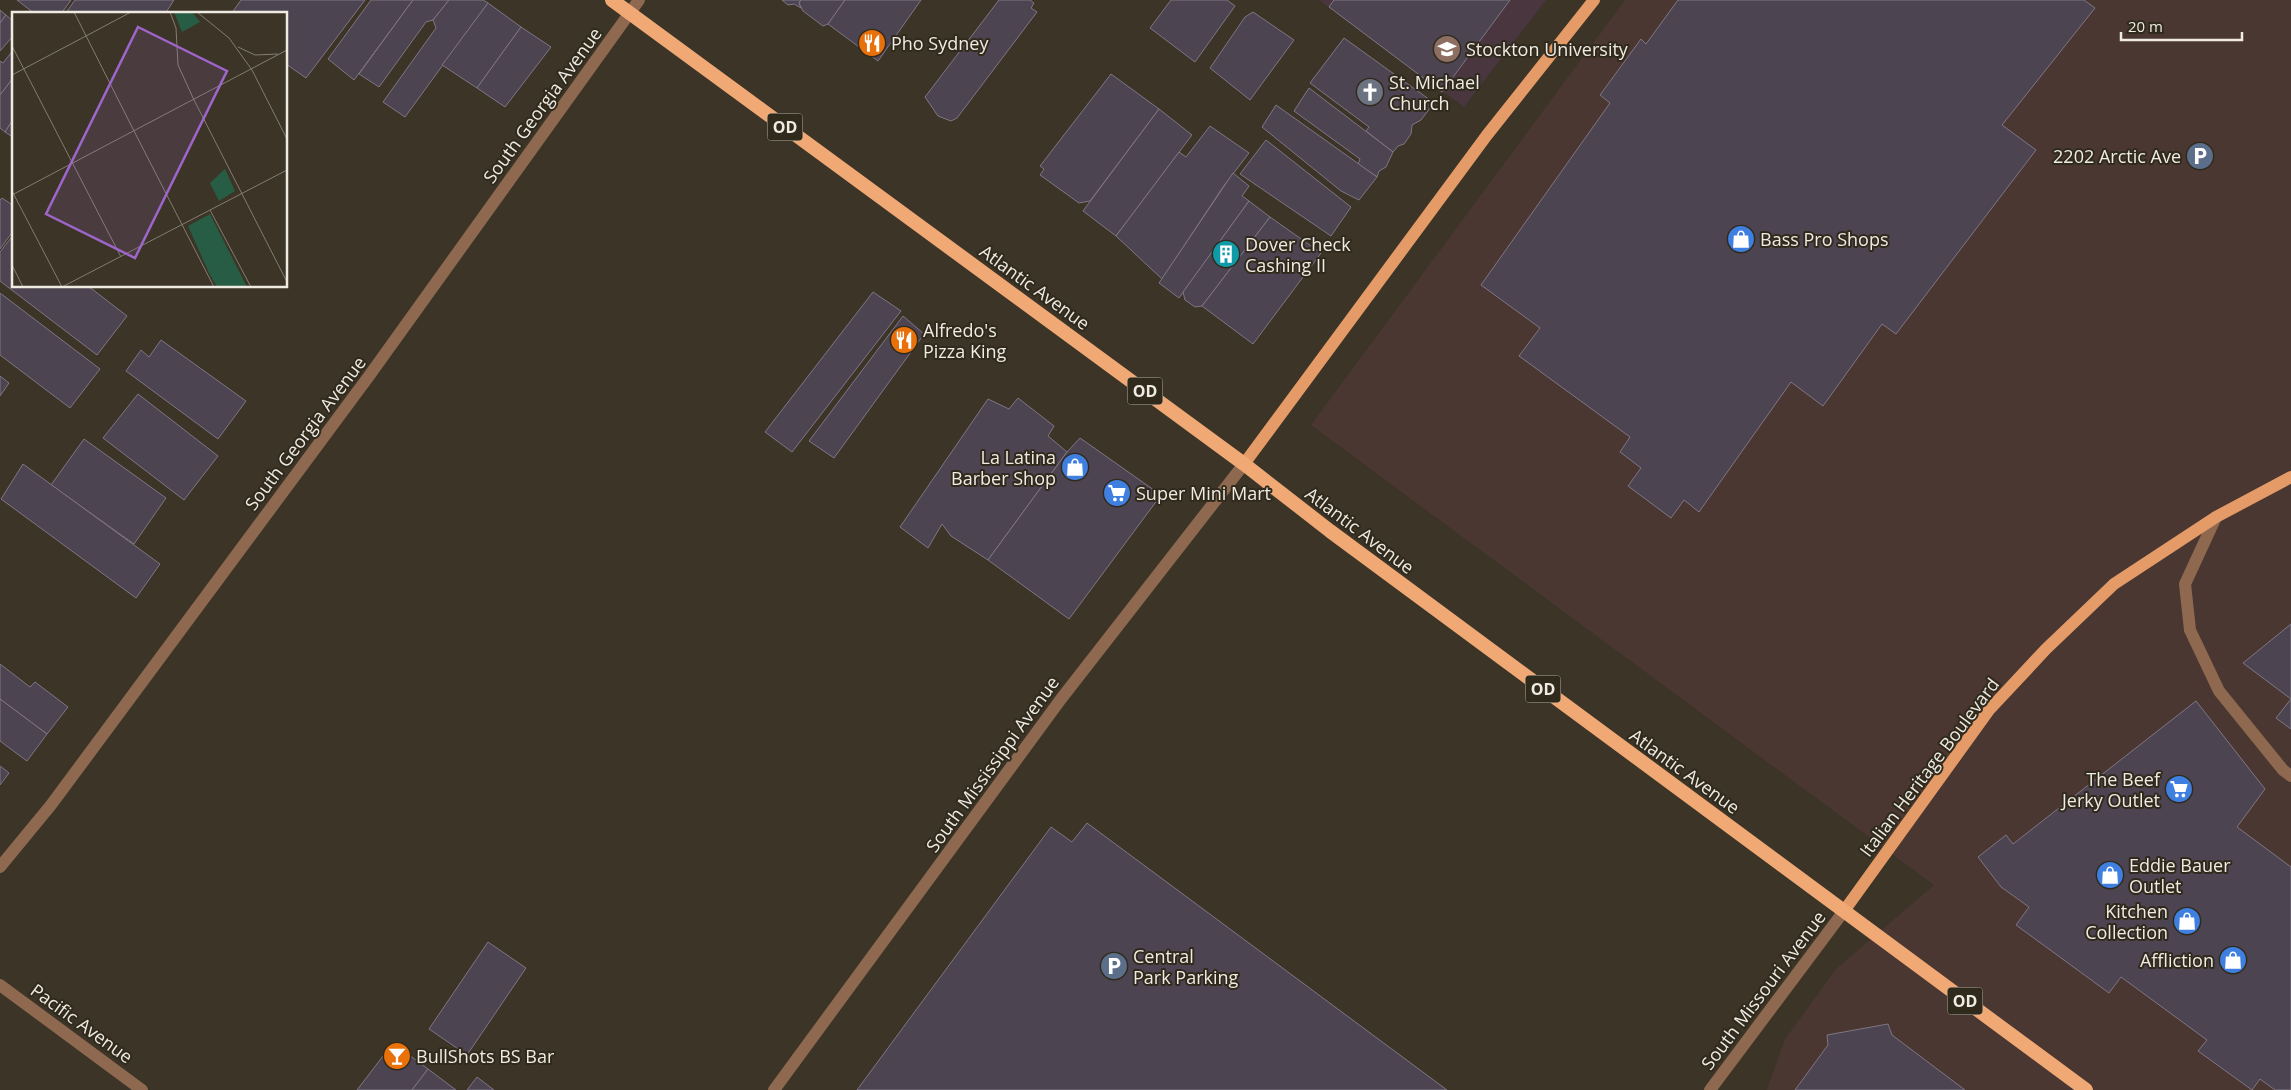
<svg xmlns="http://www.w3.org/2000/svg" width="2291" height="1090" viewBox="0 0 2291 1090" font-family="'Open Sans',sans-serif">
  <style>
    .commercial { fill: #4b3731 }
    .education { fill: #49363f }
    .building { fill: #4d4451; stroke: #807684 }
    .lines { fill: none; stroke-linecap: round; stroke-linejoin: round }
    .service { stroke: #8e6950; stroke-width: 12 }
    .minor { stroke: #8e6950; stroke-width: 12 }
    .tertiary { stroke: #8e6950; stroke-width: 12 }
    .primary { stroke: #e59b67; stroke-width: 12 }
    .trunk { stroke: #f0a875; stroke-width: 14 }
    .labels { text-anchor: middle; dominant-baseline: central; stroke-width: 4; stroke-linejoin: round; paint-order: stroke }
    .shield { fill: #302a1d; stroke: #b6b1a8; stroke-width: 1 }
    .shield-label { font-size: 16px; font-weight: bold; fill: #efebe3 }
    .poi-label { font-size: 18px; fill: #efebe3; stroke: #302a1d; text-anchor: start }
    .street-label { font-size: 18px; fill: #efebe3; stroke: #302a1d }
    .inset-road { fill: none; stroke: #837d72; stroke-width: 1 }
    .view { fill: #9e65ca; fill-opacity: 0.15; stroke: #9e65ca; stroke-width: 2.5 }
    .inset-edge { fill: none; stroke: #efebe3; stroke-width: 2.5 }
  </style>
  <rect width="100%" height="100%" fill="#3b3427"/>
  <path class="commercial" d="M 1625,0 L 2291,0 L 2291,1090 L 1767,1090 L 1785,1039 L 1836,969 L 1934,885 L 1311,425 Z"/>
  <path class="education" d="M 1319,0 L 1546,0 L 1464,107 Z"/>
  <g class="building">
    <path d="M 17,0 L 71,0 L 61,14 L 35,14 Z"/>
    <path d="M 75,0 L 174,0 L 165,14 L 65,14 Z"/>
    <path d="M 241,0 L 365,0 L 306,78 L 286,64 L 286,14 L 231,14 Z"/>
    <path d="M 371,0 L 413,0 L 354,80 L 328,59 Z"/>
    <path d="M 413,0 L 449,0 L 433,20 L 426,22 L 379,87 L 359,74 Z"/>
    <path d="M 449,0 L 483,0 L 488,3 L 405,117 L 383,102 L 436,28 L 433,20 Z"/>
    <path d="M 782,0 L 801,0 L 799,3 L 801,8 L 794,4 L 788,5 Z"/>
    <path d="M 801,0 L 845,0 L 828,24 L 823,26 L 803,11 L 799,3 Z"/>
    <path d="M 845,0 L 921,0 L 878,61 L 828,24 Z"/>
    <path d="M 999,0 L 1030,0 L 1034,3 L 1031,8 L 1037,12 L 957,118 L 951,121 L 938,116 L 925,97 Z"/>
    <path d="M 1171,0 L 1227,0 L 1235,6 L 1195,62 L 1150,28 Z"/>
    <path d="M 1334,0 L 1510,0 L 1442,92 L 1329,7 Z"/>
    <path d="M 1678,0 L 2084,0 L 2095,8 L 2002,125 L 2036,150 L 1896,334 L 1882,324 L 1823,406 L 1791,382 L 1699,512 L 1684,500 L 1671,518 L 1628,486 L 1641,468 L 1620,452 L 1630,437 L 1519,356 L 1540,328 L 1481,285 L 1610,103 L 1600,95 L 1641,39 L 1646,44 Z"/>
    <path d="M 488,3 L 521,27 L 477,88 L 442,65 Z"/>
    <path d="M 0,10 L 6,15 L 0,23 Z"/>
    <path d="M 1253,12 L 1294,40 L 1250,100 L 1210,68 L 1245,17 Z"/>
    <path d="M 6,15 L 14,22 L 14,35 L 0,51 L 0,23 Z"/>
    <path d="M 521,27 L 551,47 L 505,107 L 477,88 Z"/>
    <path d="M 1344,38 L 1430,100 L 1430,108 L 1421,120 L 1412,125 L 1411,134 L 1404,144 L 1398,146 L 1393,152 L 1366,131 L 1369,127 L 1310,83 Z"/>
    <path d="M 14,49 L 14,77 L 0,95 L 0,61 L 3,63 Z"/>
    <path d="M 1111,74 L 1159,109 L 1090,201 L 1079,203 L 1040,175 L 1044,169 L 1040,166 Z"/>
    <path d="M 14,77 L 14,118 L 5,132 L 0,128 L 0,95 Z"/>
    <path d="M 1309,88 L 1393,152 L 1386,167 L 1379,171 L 1377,177 L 1358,164 L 1360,159 L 1294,111 Z"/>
    <path d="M 1276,105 L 1377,177 L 1359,200 L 1341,191 L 1262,127 Z"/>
    <path d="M 1159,109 L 1192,135 L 1116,236 L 1083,211 Z"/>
    <path d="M 14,118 L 14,138 L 5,132 Z"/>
    <path d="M 1210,126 L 1249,153 L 1223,187 L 1162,279 L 1116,236 L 1179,152 L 1186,157 Z"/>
    <path d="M 1266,140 L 1351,207 L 1331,236 L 1240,174 Z"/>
    <path d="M 1233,173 L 1249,186 L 1242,196 L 1249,201 L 1179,298 L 1159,283 Z"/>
    <path d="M 2,198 L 14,206 L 14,230 L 0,249 L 0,200 Z"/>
    <path d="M 1249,201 L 1270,217 L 1202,306 L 1195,307 L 1185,300 L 1183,292 Z"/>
    <path d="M 1270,217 L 1321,253 L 1253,344 L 1202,306 Z"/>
    <path d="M 14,234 L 14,286 L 88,286 L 127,316 L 97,355 L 0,281 L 0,252 Z"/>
    <path d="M 873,292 L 901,311 L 792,452 L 765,432 Z"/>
    <path d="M 0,293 L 100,369 L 70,408 L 0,355 Z"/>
    <path d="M 903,316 L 924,334 L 834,458 L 809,441 Z"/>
    <path d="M 161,340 L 246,401 L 218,439 L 126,371 L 141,350 L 149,357 Z"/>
    <path d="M 0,376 L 9,383 L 0,396 Z"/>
    <path d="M 138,394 L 218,456 L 184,500 L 103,438 Z"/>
    <path d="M 1018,398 L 1054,426 L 1048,436 L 1067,452 L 988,560 L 951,536 L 942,524 L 928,548 L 900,527 L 988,399 L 1009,409 Z"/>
    <path d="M 1080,438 L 1161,495 L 1069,619 L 988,560 L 1067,452 Z"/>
    <path d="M 84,439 L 166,498 L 134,544 L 51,485 Z"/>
    <path d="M 23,464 L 160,564 L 136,598 L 1,499 Z"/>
    <path d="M 2291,624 L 2291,729 L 2276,718 L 2291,699 L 2243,663 Z"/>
    <path d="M 0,664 L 30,687 L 35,682 L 68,707 L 47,734 L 0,699 Z"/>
    <path d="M 0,699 L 47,734 L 27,761 L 0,741 Z"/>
    <path d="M 2196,701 L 2265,789 L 2237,827 L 2291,867 L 2291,1090 L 2275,1090 L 2260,1079 L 2252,1090 L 2198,1051 L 2207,1040 L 2121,977 L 2109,993 L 2016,925 L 2029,907 L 2001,887 L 1978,857 L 2006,835 L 2013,844 Z"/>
    <path d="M 0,766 L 9,773 L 0,785 Z"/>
    <path d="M 1087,823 L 1447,1090 L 857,1090 L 1051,827 L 1072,842 Z"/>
    <path d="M 488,942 L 526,968 L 467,1055 L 429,1029 Z"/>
    <path d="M 1888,1024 L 1892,1035 L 1965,1090 L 1795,1090 L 1828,1045 L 1827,1035 Z"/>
    <path d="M 393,1043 L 428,1069 L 412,1090 L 357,1090 Z"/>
    <path d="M 428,1069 L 456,1090 L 412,1090 Z"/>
    <path d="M 477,1077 L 494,1090 L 467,1090 Z"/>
  </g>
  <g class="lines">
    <path class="service" d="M 2216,517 L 2185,584 L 2190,630 L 2219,691 L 2283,770 L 2291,776"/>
    <path class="minor" d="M 0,867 L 51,805 L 369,376 L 639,0"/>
    <g class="tertiary">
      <path d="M 0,985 L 142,1090"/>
      <path d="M 774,1090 L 1061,699 L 1244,464"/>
      <path d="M 1710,1090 L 1844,911"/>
    </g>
    <g class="primary">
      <path d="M 1244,464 L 1487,135 L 1594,0"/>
      <path d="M 1844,911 L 1989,710 L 2046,649 L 2114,584 L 2216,517 L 2291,477"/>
    </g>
    <path class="trunk" d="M 612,0 L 1244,464 L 1330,531 L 2086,1090"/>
  </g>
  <defs>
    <g id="restaurant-disc" transform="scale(1.4375)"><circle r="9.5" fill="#e8710a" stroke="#302a1d"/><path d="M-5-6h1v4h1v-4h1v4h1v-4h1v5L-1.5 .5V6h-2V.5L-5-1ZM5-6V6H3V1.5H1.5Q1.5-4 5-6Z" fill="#fff"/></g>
    <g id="university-disc" transform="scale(1.4375)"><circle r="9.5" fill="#8d6e63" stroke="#302a1d"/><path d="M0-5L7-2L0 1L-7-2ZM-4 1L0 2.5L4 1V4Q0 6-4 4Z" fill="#fff"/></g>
    <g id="church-disc" transform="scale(1.4375)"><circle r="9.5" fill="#6b7280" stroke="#302a1d"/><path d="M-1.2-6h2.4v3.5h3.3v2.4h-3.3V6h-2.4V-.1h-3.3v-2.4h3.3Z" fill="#fff"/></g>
    <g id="parking-disc" transform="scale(1.4375)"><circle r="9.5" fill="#5c6f8a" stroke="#302a1d"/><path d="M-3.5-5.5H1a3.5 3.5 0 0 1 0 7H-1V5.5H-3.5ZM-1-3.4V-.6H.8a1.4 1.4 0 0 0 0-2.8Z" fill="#fff"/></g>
    <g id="shop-disc" transform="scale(1.4375)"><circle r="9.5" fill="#3f7fe0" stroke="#302a1d"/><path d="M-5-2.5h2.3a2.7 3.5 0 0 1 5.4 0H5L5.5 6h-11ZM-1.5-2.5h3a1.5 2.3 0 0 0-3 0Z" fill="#fff"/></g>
    <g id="building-disc" transform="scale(1.4375)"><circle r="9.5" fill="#0f9aa8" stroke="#302a1d"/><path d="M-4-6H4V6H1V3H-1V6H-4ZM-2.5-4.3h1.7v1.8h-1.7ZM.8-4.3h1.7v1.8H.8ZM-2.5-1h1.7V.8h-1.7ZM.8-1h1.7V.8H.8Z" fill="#fff"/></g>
    <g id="supermarket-disc" transform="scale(1.4375)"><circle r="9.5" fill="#3f7fe0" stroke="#302a1d"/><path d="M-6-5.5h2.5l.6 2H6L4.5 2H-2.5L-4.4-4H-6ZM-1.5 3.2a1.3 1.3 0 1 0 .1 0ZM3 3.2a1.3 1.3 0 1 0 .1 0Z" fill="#fff"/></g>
    <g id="bar-disc" transform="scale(1.4375)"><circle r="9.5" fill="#e8710a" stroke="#302a1d"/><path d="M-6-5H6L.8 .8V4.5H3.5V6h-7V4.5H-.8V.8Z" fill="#fff"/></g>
  </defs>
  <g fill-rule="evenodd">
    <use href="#restaurant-disc" x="872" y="43"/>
    <use href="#university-disc" x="1447" y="49"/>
    <use href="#church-disc" x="1370" y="92"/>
    <use href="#parking-disc" x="2200" y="156"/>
    <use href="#shop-disc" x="1741" y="239"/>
    <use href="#building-disc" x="1226" y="254"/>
    <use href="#restaurant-disc" x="904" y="340"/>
    <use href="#shop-disc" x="1075" y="467"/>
    <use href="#supermarket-disc" x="1117" y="493"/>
    <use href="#supermarket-disc" x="2179" y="789"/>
    <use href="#shop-disc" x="2110" y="875"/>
    <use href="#shop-disc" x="2187" y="921"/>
    <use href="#shop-disc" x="2233" y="960"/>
    <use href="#parking-disc" x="1114" y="966"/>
    <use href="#bar-disc" x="397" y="1056"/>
  </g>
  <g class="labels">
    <g class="shield">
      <rect x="767.5" y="113.5" width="35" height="27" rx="4"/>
      <rect x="1127.5" y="377.5" width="35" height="27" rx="4"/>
      <rect x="1525.5" y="675.5" width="35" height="27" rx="4"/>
      <rect x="1947.5" y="987.5" width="35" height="27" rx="4"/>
    </g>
    <g class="shield-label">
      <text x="785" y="127">OD</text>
      <text x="1145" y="391">OD</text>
      <text x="1543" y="689">OD</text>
      <text x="1965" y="1001">OD</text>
    </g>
    <g class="poi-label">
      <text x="891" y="43">Pho Sydney</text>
      <text x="1466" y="49">Stockton University</text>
      <text x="1389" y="82">St. Michael<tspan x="1389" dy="21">Church</tspan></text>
      <text x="2181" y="156" text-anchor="end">2202 Arctic Ave</text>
      <text x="1760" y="239">Bass Pro Shops</text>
      <text x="1245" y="244">Dover Check<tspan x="1245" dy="21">Cashing II</tspan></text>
      <text x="923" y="330">Alfredo's<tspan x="923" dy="21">Pizza King</tspan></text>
      <text x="1056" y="457" text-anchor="end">La Latina<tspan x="1056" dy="21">Barber Shop</tspan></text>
      <text x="1136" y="493">Super Mini Mart</text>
      <text x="2160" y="779" text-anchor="end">The Beef<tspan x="2160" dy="21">Jerky Outlet</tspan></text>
      <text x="2129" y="865">Eddie Bauer<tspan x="2129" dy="21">Outlet</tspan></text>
      <text x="2168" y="911" text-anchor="end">Kitchen<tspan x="2168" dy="21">Collection</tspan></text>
      <text x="1133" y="956">Central<tspan x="1133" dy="21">Park Parking</tspan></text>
      <text x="2214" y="960" text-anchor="end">Affliction</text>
      <text x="416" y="1056">BullShots BS Bar</text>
    </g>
    <g class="street-label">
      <text transform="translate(542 105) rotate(-54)">South Georgia Avenue</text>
      <text transform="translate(1035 287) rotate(36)">Atlantic Avenue</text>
      <text transform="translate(305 433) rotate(-53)">South Georgia Avenue</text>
      <text transform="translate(1360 530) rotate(37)">Atlantic Avenue</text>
      <text transform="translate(992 764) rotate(-54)">South Mississippi Avenue</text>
      <text transform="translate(1929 767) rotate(-53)">Italian Heritage Boulevard</text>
      <text transform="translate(1685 771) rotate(36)">Atlantic Avenue</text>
      <text transform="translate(1763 990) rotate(-53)">South Missouri Avenue</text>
      <text transform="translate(82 1023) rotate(36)">Pacific Avenue</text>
    </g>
  </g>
  <g transform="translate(12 12)">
    <rect width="275" height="275" fill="#3b3427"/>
    <path d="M 162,0 L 180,0 L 188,10 L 170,20 ZM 213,157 L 223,179 L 207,189 L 198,171 ZM 198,202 L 235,275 L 205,275 L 197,261 L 176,214 Z" fill="#275d45"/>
    <path class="inset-road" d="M 62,0 L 122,119M 158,0 L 164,16 L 166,53 L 182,88M 185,0 L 217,26 L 240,58M 74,24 L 119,0M 0,34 L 109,245M 226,35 L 243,43 L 266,42M 240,58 L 275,127M 0,63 L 74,24M 182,88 L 275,270M 122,119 L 202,275M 0,179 L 50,275M 0,183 L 275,38M 198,198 L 239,275M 0,253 L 11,275M 50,275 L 275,158"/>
    <path class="view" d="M 126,15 L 215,59 L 123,246 L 34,202 Z"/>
    <rect width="275" height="275" class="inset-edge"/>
  </g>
  <path d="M2121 32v8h121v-8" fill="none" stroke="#efebe3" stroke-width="2.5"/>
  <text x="2128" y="32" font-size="15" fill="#efebe3" stroke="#302a1d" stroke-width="4" paint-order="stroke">20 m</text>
</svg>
